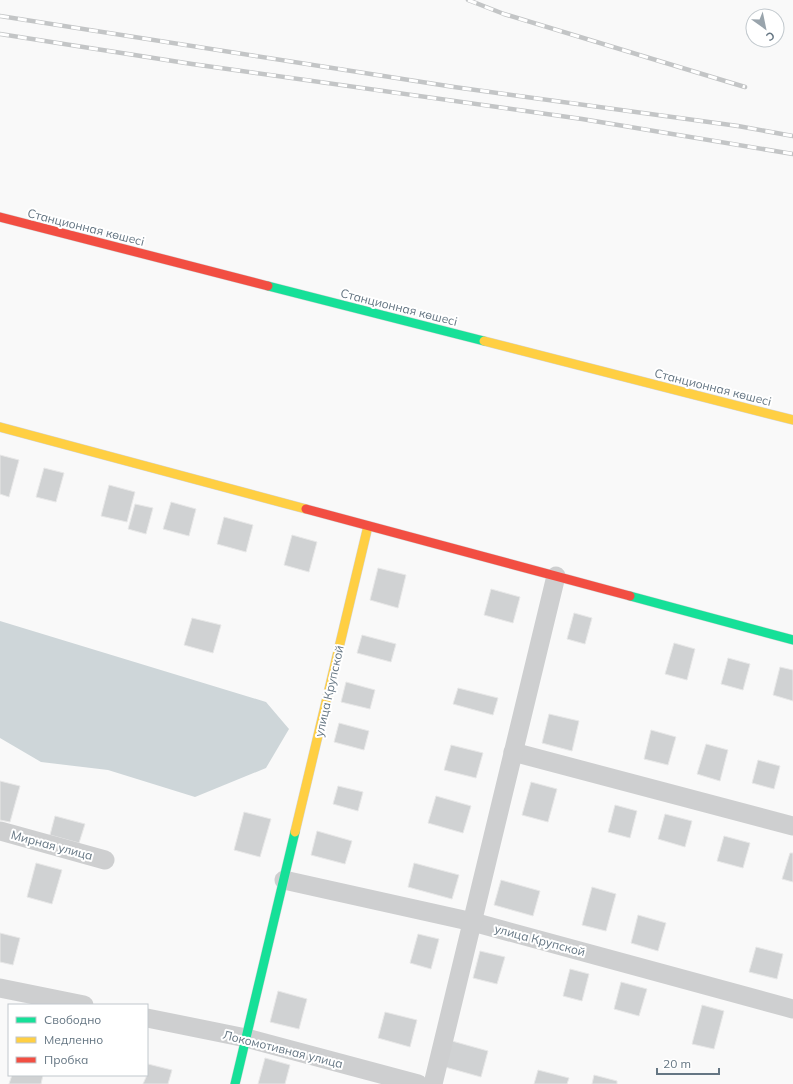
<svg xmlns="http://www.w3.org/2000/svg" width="793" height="1084" viewBox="0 0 793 1084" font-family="Mulish,sans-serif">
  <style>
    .water { fill: #ced6d9 }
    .building { fill: #d0d2d3; stroke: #e8e8e8 }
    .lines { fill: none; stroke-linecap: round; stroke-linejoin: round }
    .fast-casing { stroke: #d5d6d7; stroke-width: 10 }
    .slow-casing { stroke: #d5d6d7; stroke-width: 10 }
    .jam-casing { stroke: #d5d6d7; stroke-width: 10 }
    .street { stroke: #cecfd0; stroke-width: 19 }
    .fast { stroke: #16e098; stroke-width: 9 }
    .slow { stroke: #ffcf43; stroke-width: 9 }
    .jam { stroke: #f24e42; stroke-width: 9 }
    .rail-casing { stroke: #c3c5c6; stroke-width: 4.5 }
    .rail { stroke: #fff; stroke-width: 3; stroke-dasharray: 9; stroke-linecap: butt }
    .labels { text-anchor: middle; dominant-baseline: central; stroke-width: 4; stroke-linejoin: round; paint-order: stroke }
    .street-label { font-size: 12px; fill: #657683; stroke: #fff }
  </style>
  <rect width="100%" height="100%" fill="#f9f9f9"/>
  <path class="water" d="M 0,621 L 266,702 L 289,729 L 266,768 L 195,797 L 108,770 L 41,762 L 0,738 Z"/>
  <g class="building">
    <path d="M 0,455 L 19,460 L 9,497 L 0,494 Z"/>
    <path d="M 44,468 L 64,473 L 56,502 L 36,497 Z"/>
    <path d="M 109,485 L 135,492 L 127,522 L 101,516 Z"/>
    <path d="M 171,502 L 196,509 L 189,536 L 163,529 Z"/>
    <path d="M 135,504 L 153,508 L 146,534 L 128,529 Z"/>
    <path d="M 224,517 L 253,525 L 246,552 L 217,544 Z"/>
    <path d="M 292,535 L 317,542 L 309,572 L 284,565 Z"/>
    <path d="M 378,568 L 406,575 L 398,608 L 370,600 Z"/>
    <path d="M 491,589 L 520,597 L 513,623 L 484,615 Z"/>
    <path d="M 574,613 L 592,618 L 585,644 L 567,639 Z"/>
    <path d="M 192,618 L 221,625 L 213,653 L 184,645 Z"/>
    <path d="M 362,635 L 396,644 L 391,662 L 357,653 Z"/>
    <path d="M 674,643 L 695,649 L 687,680 L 665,674 Z"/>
    <path d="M 728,658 L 750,664 L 743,690 L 721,684 Z"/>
    <path d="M 780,667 L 793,670 L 793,701 L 773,695 Z"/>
    <path d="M 346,682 L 375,690 L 370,709 L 341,702 Z"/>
    <path d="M 458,688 L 498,698 L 493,715 L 453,704 Z"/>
    <path d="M 549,714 L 579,721 L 572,751 L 542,743 Z"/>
    <path d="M 339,723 L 369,731 L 364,750 L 334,742 Z"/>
    <path d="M 651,730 L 676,737 L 668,765 L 644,759 Z"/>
    <path d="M 706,744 L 728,750 L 720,781 L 697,774 Z"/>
    <path d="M 451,745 L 483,753 L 476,778 L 444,770 Z"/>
    <path d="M 758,760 L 780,766 L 774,789 L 752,783 Z"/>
    <path d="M 0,781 L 20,786 L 10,822 L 0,820 Z"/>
    <path d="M 531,782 L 557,789 L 548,822 L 522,815 Z"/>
    <path d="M 338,786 L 363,792 L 358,811 L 333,804 Z"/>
    <path d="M 436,796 L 471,806 L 463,833 L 428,823 Z"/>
    <path d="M 615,805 L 637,811 L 630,838 L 608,832 Z"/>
    <path d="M 244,812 L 271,819 L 260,857 L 234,850 Z"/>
    <path d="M 665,814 L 692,821 L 685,847 L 658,839 Z"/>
    <path d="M 55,816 L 85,824 L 79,843 L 50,835 Z"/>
    <path d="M 317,831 L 352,841 L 345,864 L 311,855 Z"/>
    <path d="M 724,836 L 750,843 L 743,868 L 717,861 Z"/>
    <path d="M 790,853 L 793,853 L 793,882 L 782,879 Z"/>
    <path d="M 36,863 L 62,870 L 52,904 L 27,897 Z"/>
    <path d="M 414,863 L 459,875 L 452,899 L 408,887 Z"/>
    <path d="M 501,880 L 540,891 L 533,916 L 494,905 Z"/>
    <path d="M 592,887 L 616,894 L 606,931 L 582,925 Z"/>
    <path d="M 638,915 L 666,923 L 658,951 L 631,943 Z"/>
    <path d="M 0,933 L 20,938 L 13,965 L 0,962 Z"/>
    <path d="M 418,934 L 439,939 L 431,969 L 410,963 Z"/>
    <path d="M 756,947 L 783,954 L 777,979 L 749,972 Z"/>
    <path d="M 480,951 L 505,957 L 497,984 L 473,978 Z"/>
    <path d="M 570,969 L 589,974 L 582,1001 L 563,996 Z"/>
    <path d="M 621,982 L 647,989 L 639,1016 L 614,1009 Z"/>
    <path d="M 278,991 L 307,999 L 299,1029 L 270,1022 Z"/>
    <path d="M 702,1005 L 724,1011 L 714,1049 L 692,1044 Z"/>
    <path d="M 385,1012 L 417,1020 L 410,1047 L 378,1038 Z"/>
    <path d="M 452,1041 L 488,1051 L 481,1077 L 445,1067 Z"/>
    <path d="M 265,1058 L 290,1065 L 285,1084 L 258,1084 Z"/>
    <path d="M 148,1064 L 172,1070 L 168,1084 L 143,1084 L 147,1075 Z"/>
    <path d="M 538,1070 L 569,1078 L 567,1084 L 534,1084 Z"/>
    <path d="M 12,1075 L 43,1075 L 41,1084 L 9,1084 Z"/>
    <path d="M 594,1075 L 617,1081 L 617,1084 L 592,1084 Z"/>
  </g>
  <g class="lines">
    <g class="fast-casing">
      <g id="fast">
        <path d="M 268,286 L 484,341"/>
        <path d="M 630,596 L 793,640"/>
        <path d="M 235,1084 L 295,832"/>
      </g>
    </g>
    <g class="slow-casing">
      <g id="slow">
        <path d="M 484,341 L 793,420"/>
        <path d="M 0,427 L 306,509"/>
        <path d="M 295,832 L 368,526"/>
      </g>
    </g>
    <g class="jam-casing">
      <g id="jam">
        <path d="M 0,217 L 268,286"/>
        <path d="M 306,509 L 630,596"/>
      </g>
    </g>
    <g class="street">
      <path d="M 513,752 L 793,826"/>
      <path d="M 0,831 L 105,860"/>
      <path d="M 284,880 L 473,922 L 793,1009"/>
      <path d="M 0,988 L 84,1005"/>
      <path d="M 147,1018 L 246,1038 L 418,1084"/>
      <path d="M 433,1084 L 556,576"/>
    </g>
    <use href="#fast" class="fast"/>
    <use href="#slow" class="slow"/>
    <use href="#jam" class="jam"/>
    <g class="rail-casing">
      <g id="rail">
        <path d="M 468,0 L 504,14 L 745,87"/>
        <path d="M 0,16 L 454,87 L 738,126 L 793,136"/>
        <path d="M 0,34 L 192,64 L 582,119 L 793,154"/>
      </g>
    </g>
    <use href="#rail" class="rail"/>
  </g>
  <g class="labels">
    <g class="street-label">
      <text transform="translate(86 227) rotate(14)">Станционная көшесі</text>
      <text transform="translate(399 307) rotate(14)">Станционная көшесі</text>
      <text transform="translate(713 387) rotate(14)">Станционная көшесі</text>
      <text transform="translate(329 691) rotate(-77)">улица Крупской</text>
      <text transform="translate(52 845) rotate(15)">Мирная улица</text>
      <text transform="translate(540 940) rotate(15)">улица Крупской</text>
      <text transform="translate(283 1049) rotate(14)">Локомотивная улица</text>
    </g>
  </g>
  <rect x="8" y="1004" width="140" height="72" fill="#ffffff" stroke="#c1c8cd"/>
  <rect x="16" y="1017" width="20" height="6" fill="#16e098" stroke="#c1c8cd"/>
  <text x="44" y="1024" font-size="12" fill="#657683">Свободно</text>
  <rect x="16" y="1037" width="20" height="6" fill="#ffcf43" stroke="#c1c8cd"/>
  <text x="44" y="1044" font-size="12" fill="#657683">Медленно</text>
  <rect x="16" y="1057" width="20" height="6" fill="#f24e42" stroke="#c1c8cd"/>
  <text x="44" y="1064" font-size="12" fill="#657683">Пробка</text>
  <g transform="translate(765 28) rotate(147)"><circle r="19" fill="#ffffff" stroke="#c1c8cd"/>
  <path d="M0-3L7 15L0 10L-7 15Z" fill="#99a4ac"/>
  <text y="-6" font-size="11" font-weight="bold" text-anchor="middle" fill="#657683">С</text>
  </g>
  <path d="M657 1068v6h62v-6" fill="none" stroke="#657683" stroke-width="2"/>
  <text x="663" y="1068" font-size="12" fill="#657683" stroke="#ffffff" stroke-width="3" paint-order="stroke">20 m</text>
</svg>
